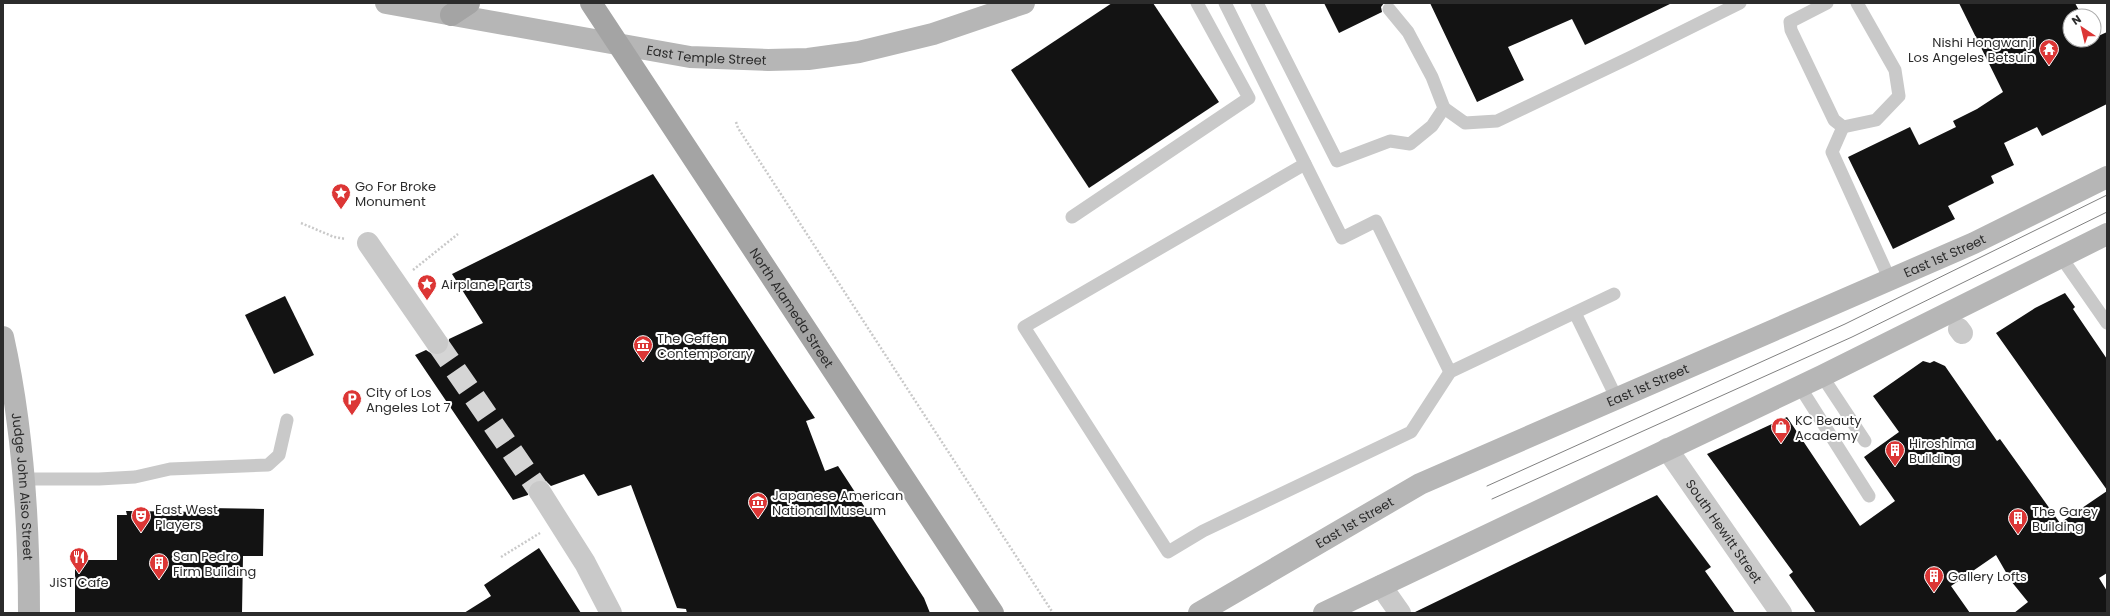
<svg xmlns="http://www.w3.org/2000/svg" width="2110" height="616" viewBox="0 0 2110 616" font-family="Poppins,sans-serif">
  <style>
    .building { fill: #131313 }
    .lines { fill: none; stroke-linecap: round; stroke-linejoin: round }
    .street-tunnel { stroke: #d5d5d5; stroke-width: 22; stroke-dasharray: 22 11; stroke-linecap: butt }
    .path { stroke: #c9c9c9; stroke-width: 2.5; stroke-dasharray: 2 2; stroke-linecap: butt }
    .lane { stroke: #c9c9c9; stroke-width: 13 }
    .street { stroke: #c9c9c9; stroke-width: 22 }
    .secondary { stroke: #b6b6b6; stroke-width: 22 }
    .primary { stroke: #a4a4a4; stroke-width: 22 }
    .tram { stroke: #818181; stroke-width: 1 }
    .labels { text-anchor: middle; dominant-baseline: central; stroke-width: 4; stroke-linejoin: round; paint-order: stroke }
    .poi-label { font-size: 13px; fill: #2c2c2c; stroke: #fff; text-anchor: start }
    .street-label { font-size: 13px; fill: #2c2c2c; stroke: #fff }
  </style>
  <rect width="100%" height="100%" fill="#fff"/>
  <g class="building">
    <path d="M 1112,3 L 1153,3 L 1219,102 L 1089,188 L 1011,70 Z"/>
    <path d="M 1324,3 L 1384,3 L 1381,7 L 1382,12 L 1339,33 Z"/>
    <path d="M 1430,3 L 1672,3 L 1585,45 L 1572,19 L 1508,47 L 1524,80 L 1477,102 Z"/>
    <path d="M 1959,3 L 2075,3 L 2082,16 L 2070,16 L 2070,40 L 2094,40 L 2094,38 L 2107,32 L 2107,104 L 2042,136 L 2037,127 L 2004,143 L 2014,165 L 1991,176 L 1994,183 L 1948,206 L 1955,219 L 1893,249 L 1848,157 L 1910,127 L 1919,145 L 1956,127 L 1953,121 L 1977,109 L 2003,92 Z"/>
    <path d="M 653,174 L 815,418 L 806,421 L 825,471 L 838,466 L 924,598 L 930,613 L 687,613 L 686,609 L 677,608 L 631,485 L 598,496 L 584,474 L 551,486 L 546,481 L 539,480 L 529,486 L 528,495 L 513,500 L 415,355 L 426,350 L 432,354 L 444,353 L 448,348 L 449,339 L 483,323 L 452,274 Z"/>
    <path d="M 2065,293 L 2075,307 L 2073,309 L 2107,359 L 2107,490 L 1996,333 L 2035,308 Z"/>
    <path d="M 285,296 L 314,355 L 274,374 L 245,315 Z"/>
    <path d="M 1923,361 L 1930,363 L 1934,361 L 1945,366 L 1997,441 L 2000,439 L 2060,523 L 2107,491 L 2107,573 L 2099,578 L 2107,591 L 2107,613 L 2014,613 L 2028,602 L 2011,581 L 1996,555 L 1951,586 L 1970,613 L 1816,613 L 1789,575 L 1793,572 L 1707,454 L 1787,417 L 1860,526 L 1895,501 L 1864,457 L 1899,432 L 1873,396 Z"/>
    <path d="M 1657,495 L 1711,567 L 1705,571 L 1735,613 L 1413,613 Z"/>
    <path d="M 207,508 L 264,509 L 263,556 L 243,556 L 242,613 L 75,613 L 75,560 L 117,560 L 117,515 L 127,515 L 126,511 L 208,512 Z"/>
    <path d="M 539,548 L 581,613 L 464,613 L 491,596 L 484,585 Z"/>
  </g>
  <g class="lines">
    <path class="street-tunnel" d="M 437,343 L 540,492"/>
    <g class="path">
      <path d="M 736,122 L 738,128 L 1053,613"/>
      <path d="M 301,223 L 334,237 L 346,239"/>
      <path d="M 413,270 L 458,234"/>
      <path d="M 501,557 L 540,533"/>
    </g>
    <g class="lane">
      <path d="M 1225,3 L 1342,238 L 1376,221 L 1450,372"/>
      <path d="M 1257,3 L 1337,161 L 1390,141 L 1410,144 L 1432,126 L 1444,108 L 1432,77 L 1408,32 L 1389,9"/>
      <path d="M 1827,3 L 1790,22 L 1791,30 L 1834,120 L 1843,127"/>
      <path d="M 1444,108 L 1465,123 L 1497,121 L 1631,57 L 1740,3"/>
      <path d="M 1843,127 L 1876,120 L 1899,96 L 1895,70 L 1857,3"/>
      <path d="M 1843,127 L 1832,152 L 1890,280"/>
      <path d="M 1305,164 L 1024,327 L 1168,552 L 1203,531 L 1411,432 L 1450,372 L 1614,294"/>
      <path d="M 1072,217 L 1249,98 L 1197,3"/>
      <path d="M 2061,257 L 2107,323"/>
      <path d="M 1575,313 L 1617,399"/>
      <path d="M 1822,376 L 1865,441"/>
      <path d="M 1800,387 L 1869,496"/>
      <path d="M 24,479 L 99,479 L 135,477 L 170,469 L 268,465 L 279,455 L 287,420"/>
    </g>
    <g class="street">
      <path d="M 368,243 L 437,343"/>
      <path d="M 1959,329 L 1962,333"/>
      <path id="s1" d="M 1667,449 L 1781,613"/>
      <path d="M 540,492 L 585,563 L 611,613"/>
      <path d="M 1381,586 L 1400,613"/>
    </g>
    <g class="secondary">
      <path id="s2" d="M 386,3 L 690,57 L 768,60 L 808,59 L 859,52 L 933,34 L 1024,3"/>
      <path id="s3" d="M 3,337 C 23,427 29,521 29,613"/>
      <path id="s4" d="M 1199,613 L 1420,484 L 1974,243 L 2107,177"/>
      <path d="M 1324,613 L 1822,376 L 2107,234"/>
    </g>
    <g class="primary">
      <path id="s5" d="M 591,3 L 993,613"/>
      <path d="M 451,15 L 469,3"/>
    </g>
    <g class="tram">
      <path d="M 1487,486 L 1845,324 L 2107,195"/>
      <path d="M 1492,499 L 1852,337 L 2107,212"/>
    </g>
  </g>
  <defs>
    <g id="temple-pin" transform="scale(1)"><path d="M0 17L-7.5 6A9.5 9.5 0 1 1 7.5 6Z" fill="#dc3635" stroke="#fff"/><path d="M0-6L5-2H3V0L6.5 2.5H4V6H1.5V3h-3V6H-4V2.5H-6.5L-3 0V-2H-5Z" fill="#fff"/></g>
    <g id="sight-pin" transform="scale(1)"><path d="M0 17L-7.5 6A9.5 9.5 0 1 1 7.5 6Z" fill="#dc3635" stroke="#fff"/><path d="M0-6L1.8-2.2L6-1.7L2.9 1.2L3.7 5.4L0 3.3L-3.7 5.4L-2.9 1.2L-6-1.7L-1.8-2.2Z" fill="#fff"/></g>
    <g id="museum-pin" transform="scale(1)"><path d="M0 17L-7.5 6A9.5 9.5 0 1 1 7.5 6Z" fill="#dc3635" stroke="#fff"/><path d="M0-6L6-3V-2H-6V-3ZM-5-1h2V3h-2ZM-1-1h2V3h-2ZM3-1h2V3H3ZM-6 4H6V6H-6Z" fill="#fff"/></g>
    <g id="parking-pin" transform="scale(1)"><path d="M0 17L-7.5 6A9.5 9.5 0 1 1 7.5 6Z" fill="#dc3635" stroke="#fff"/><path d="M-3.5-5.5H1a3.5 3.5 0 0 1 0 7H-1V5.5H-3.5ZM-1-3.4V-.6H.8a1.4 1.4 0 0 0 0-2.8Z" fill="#fff"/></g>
    <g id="shop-pin" transform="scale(1)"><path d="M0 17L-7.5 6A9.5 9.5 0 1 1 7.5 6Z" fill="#dc3635" stroke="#fff"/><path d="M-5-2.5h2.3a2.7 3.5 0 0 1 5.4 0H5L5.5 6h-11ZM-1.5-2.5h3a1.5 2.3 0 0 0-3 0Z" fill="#fff"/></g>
    <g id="building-pin" transform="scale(1)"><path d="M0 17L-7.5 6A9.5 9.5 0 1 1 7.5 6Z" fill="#dc3635" stroke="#fff"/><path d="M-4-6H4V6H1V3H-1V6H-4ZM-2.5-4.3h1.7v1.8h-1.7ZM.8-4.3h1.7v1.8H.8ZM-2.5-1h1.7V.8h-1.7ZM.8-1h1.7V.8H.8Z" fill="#fff"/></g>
    <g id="theatre-pin" transform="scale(1)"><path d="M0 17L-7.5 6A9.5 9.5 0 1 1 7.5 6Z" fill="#dc3635" stroke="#fff"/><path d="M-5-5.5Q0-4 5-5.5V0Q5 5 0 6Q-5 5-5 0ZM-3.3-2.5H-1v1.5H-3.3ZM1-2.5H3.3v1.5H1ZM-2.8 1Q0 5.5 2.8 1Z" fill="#fff"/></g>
    <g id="restaurant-pin" transform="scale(1)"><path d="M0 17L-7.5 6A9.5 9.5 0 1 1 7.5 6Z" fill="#dc3635" stroke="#fff"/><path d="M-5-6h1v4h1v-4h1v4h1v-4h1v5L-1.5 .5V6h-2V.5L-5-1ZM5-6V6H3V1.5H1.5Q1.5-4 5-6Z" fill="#fff"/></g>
  </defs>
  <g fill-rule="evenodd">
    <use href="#temple-pin" x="2049" y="49"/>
    <use href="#sight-pin" x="341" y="193"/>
    <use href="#sight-pin" x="427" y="284"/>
    <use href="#museum-pin" x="643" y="345"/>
    <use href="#parking-pin" x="352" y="399"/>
    <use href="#shop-pin" x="1781" y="427"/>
    <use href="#building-pin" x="1895" y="450"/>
    <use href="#museum-pin" x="758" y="502"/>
    <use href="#theatre-pin" x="141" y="516"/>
    <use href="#building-pin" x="2018" y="518"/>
    <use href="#restaurant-pin" x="79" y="557"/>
    <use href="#building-pin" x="159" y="563"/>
    <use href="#building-pin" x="1934" y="576"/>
  </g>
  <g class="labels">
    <g class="poi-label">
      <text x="2035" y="42" text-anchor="end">Nishi Hongwanji<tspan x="2035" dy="15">Los Angeles Betsuin</tspan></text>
      <text x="355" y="186">Go For Broke<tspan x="355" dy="15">Monument</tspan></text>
      <text x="441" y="284">Airplane Parts</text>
      <text x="657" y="338">The Geffen<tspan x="657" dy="15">Contemporary</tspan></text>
      <text x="366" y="392">City of Los<tspan x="366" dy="15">Angeles Lot 7</tspan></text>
      <text x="1795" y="420">KC Beauty<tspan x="1795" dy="15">Academy</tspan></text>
      <text x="1909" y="443">Hiroshima<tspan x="1909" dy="15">Building</tspan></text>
      <text x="772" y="495">Japanese American<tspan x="772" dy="15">National Museum</tspan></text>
      <text x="155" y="509">East West<tspan x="155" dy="15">Players</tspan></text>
      <text x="2032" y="511">The Garey<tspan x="2032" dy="15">Building</tspan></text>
      <text x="173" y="556">San Pedro<tspan x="173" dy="15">Firm Building</tspan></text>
      <text x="1948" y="576">Gallery Lofts</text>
      <text x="79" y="582" text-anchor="middle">JiST Cafe</text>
    </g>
    <g class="street-label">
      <text stroke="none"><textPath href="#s2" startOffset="325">East Temple Street</textPath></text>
      <text stroke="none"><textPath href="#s4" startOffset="828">East 1st Street</textPath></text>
      <text stroke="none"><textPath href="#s5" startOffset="365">North Alameda Street</textPath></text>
      <text stroke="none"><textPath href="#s4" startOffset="504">East 1st Street</textPath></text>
      <text stroke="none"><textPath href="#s3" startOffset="151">Judge John Aiso Street</textPath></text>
      <text stroke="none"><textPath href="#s4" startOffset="180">East 1st Street</textPath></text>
      <text stroke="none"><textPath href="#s1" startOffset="100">South Hewitt Street</textPath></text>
    </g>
  </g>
  <rect width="2110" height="616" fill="none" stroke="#2c2c2c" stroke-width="8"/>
  <g transform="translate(2082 28) rotate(325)"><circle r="19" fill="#ffffff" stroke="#ababab"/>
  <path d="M0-3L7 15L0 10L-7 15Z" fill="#dc3635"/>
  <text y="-6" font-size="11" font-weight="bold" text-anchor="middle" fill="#2c2c2c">N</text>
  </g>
</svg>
